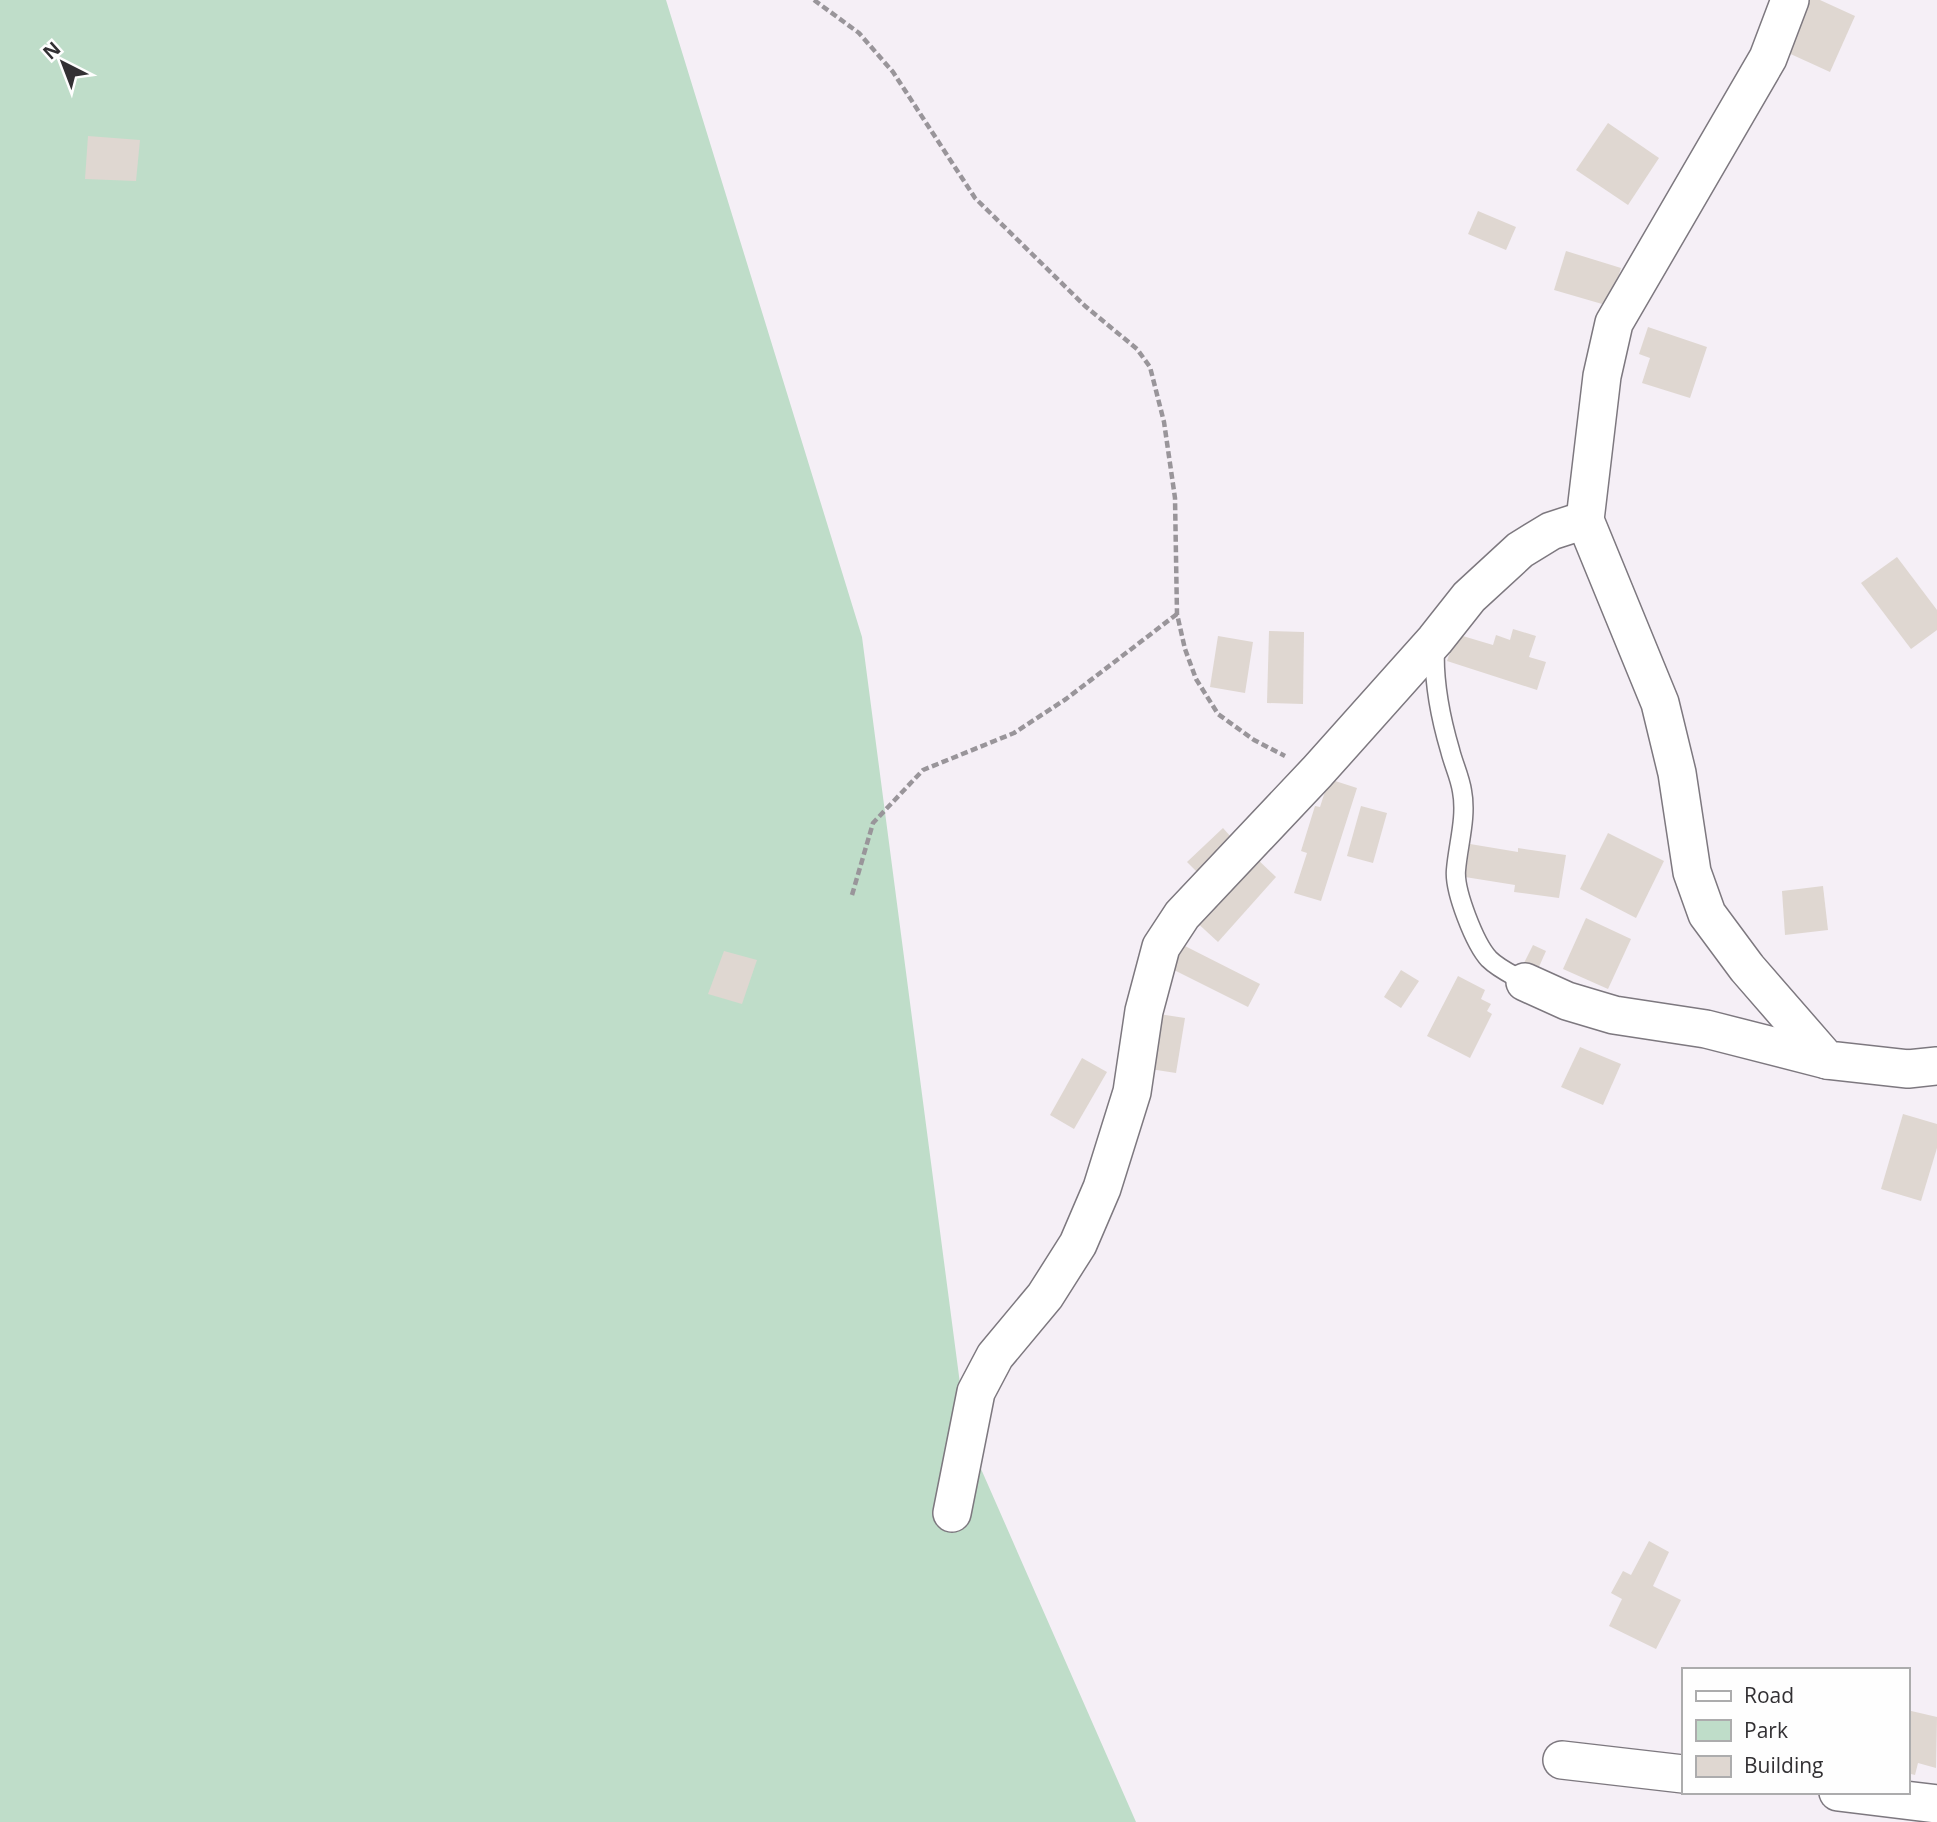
<svg xmlns="http://www.w3.org/2000/svg" width="1937" height="1822" viewBox="0 0 1937 1822" font-family="'Open Sans',sans-serif">
  <style>
    .green { fill: #bfddc9 }
    .building { fill: #dfd7d1 }
    .lines { fill: none; stroke-linecap: round; stroke-linejoin: round }
    .lane-casing { stroke: #7d787f; stroke-width: 21 }
    .street-casing { stroke: #7d787f; stroke-width: 40 }
    .path { stroke: #99959a; stroke-width: 4.5; stroke-dasharray: 7 3.5; stroke-linecap: butt }
    .lane { stroke: #fff; stroke-width: 18 }
    .street { stroke: #fff; stroke-width: 37 }
  </style>
  <rect width="100%" height="100%" fill="#f5eff6"/>
  <path class="green" d="M 0,0 L 666,0 L 862,637 L 967,1437 L 1136,1822 L 0,1822 Z"/>
  <g class="building">
    <path d="M 1807,0 L 1820,0 L 1855,16 L 1830,72 L 1784,51 Z"/>
    <path d="M 1608,123 L 1659,158 L 1628,205 L 1576,170 Z"/>
    <path d="M 88,136 L 140,140 L 136,181 L 85,179 Z"/>
    <path d="M 1478,211 L 1516,227 L 1506,250 L 1468,234 Z"/>
    <path d="M 1566,251 L 1621,268 L 1609,306 L 1554,290 Z"/>
    <path d="M 1648,327 L 1707,347 L 1690,398 L 1642,383 L 1650,358 L 1639,354 Z"/>
    <path d="M 1897,557 L 1937,610 L 1937,630 L 1911,649 L 1861,583 Z"/>
    <path d="M 1513,629 L 1536,636 L 1529,657 L 1546,662 L 1537,690 L 1447,661 L 1456,634 L 1493,645 L 1496,635 L 1510,640 Z"/>
    <path d="M 1269,631 L 1304,632 L 1303,704 L 1267,703 Z"/>
    <path d="M 1218,636 L 1253,642 L 1245,693 L 1210,687 Z"/>
    <path d="M 1329,779 L 1357,788 L 1321,901 L 1294,893 L 1307,853 L 1301,851 L 1315,806 L 1320,807 Z"/>
    <path d="M 1361,806 L 1387,813 L 1373,863 L 1347,856 Z"/>
    <path d="M 1223,828 L 1238,845 L 1203,878 L 1187,862 Z"/>
    <path d="M 1608,833 L 1664,861 L 1636,918 L 1580,889 Z"/>
    <path d="M 1470,844 L 1518,852 L 1518,848 L 1566,855 L 1559,898 L 1514,892 L 1515,885 L 1465,877 Z"/>
    <path d="M 1253,855 L 1276,877 L 1218,942 L 1193,919 Z"/>
    <path d="M 1823,886 L 1828,930 L 1785,935 L 1782,891 Z"/>
    <path d="M 1586,918 L 1631,939 L 1608,989 L 1563,969 Z"/>
    <path d="M 1181,944 L 1260,984 L 1248,1007 L 1170,968 Z"/>
    <path d="M 1533,945 L 1546,951 L 1538,969 L 1524,963 Z"/>
    <path d="M 724,951 L 757,960 L 742,1004 L 708,994 Z"/>
    <path d="M 1401,970 L 1419,981 L 1401,1008 L 1384,997 Z"/>
    <path d="M 1458,976 L 1485,990 L 1481,999 L 1491,1004 L 1487,1011 L 1492,1014 L 1470,1058 L 1427,1036 Z"/>
    <path d="M 1159,1014 L 1185,1018 L 1176,1073 L 1150,1069 Z"/>
    <path d="M 1580,1047 L 1621,1064 L 1603,1105 L 1561,1087 Z"/>
    <path d="M 1082,1058 L 1107,1072 L 1074,1129 L 1050,1115 Z"/>
    <path d="M 1903,1114 L 1937,1124 L 1937,1148 L 1921,1201 L 1881,1189 Z"/>
    <path d="M 1649,1541 L 1669,1552 L 1653,1586 L 1681,1600 L 1656,1649 L 1609,1626 L 1622,1599 L 1611,1593 L 1623,1571 L 1631,1575 Z"/>
    <path d="M 1907,1710 L 1937,1717 L 1936,1768 L 1918,1763 L 1915,1775 L 1907,1773 Z"/>
  </g>
  <g class="lines">
    <g class="lane-casing">
      <path id="lane" d="M 1435,645 C 1433,681 1440,716 1450,750 C 1453,763 1460,777 1462,791 C 1467,817 1458,845 1456,870 C 1454,891 1475,944 1489,959 C 1499,969 1513,975 1525,982"/>
    </g>
    <g class="street-casing">
      <g id="street">
        <path d="M 1790,0 L 1768,58 L 1614,323 L 1602,376 L 1585,520 L 1660,703 L 1677,773 L 1692,872 L 1707,914 L 1747,968 L 1827,1060 L 1908,1069 L 1937,1066"/>
        <path d="M 1525,982 L 1567,1001 L 1614,1015 L 1706,1029 L 1827,1060"/>
        <path d="M 952,1513 L 976,1392 L 995,1356 L 1045,1296 L 1078,1244 L 1102,1188 L 1132,1092 L 1144,1011 L 1161,947 L 1182,915 L 1317,772 L 1435,640 L 1469,597 L 1520,550 L 1551,531 L 1585,520"/>
        <path d="M 1562,1760 L 1683,1774"/>
        <path d="M 1838,1792 L 1937,1804"/>
      </g>
    </g>
    <g class="path">
      <path d="M 814,0 L 859,33 L 893,72 L 975,198 L 1085,306 L 1137,349 L 1150,367 L 1164,422 L 1175,498 L 1177,614 L 1185,649 L 1196,679 L 1218,714 L 1254,740 L 1285,756"/>
      <path d="M 852,895 L 873,823 L 923,770 L 1014,733 L 1066,699 L 1177,614"/>
    </g>
    <use href="#lane" class="lane"/>
    <use href="#street" class="street"/>
  </g>
  <rect x="1682" y="1668" width="228" height="126" fill="#fefefe" stroke="#acacad" stroke-width="2"/>
  <rect x="1696" y="1691" width="35" height="10" fill="#ffffff" stroke="#acacad" stroke-width="2"/>
  <text x="1744" y="1703" font-size="21" fill="#323033">Road</text>
  <rect x="1696" y="1720" width="35" height="21" fill="#bfddc9" stroke="#acacad" stroke-width="2"/>
  <text x="1744" y="1738" font-size="21" fill="#323033">Park</text>
  <rect x="1696" y="1756" width="35" height="21" fill="#dfd7d1" stroke="#acacad" stroke-width="2"/>
  <text x="1744" y="1773" font-size="21" fill="#323033">Building</text>
  <g transform="translate(63 63) rotate(318)" stroke="#fefefe" stroke-width="5" paint-order="stroke">
  <path d="M0-5L12 26L0 18L-12 26Z" fill="#323033"/>
  <text y="-10" font-size="19" font-weight="bold" text-anchor="middle" fill="#323033">N</text>
  </g>
</svg>
